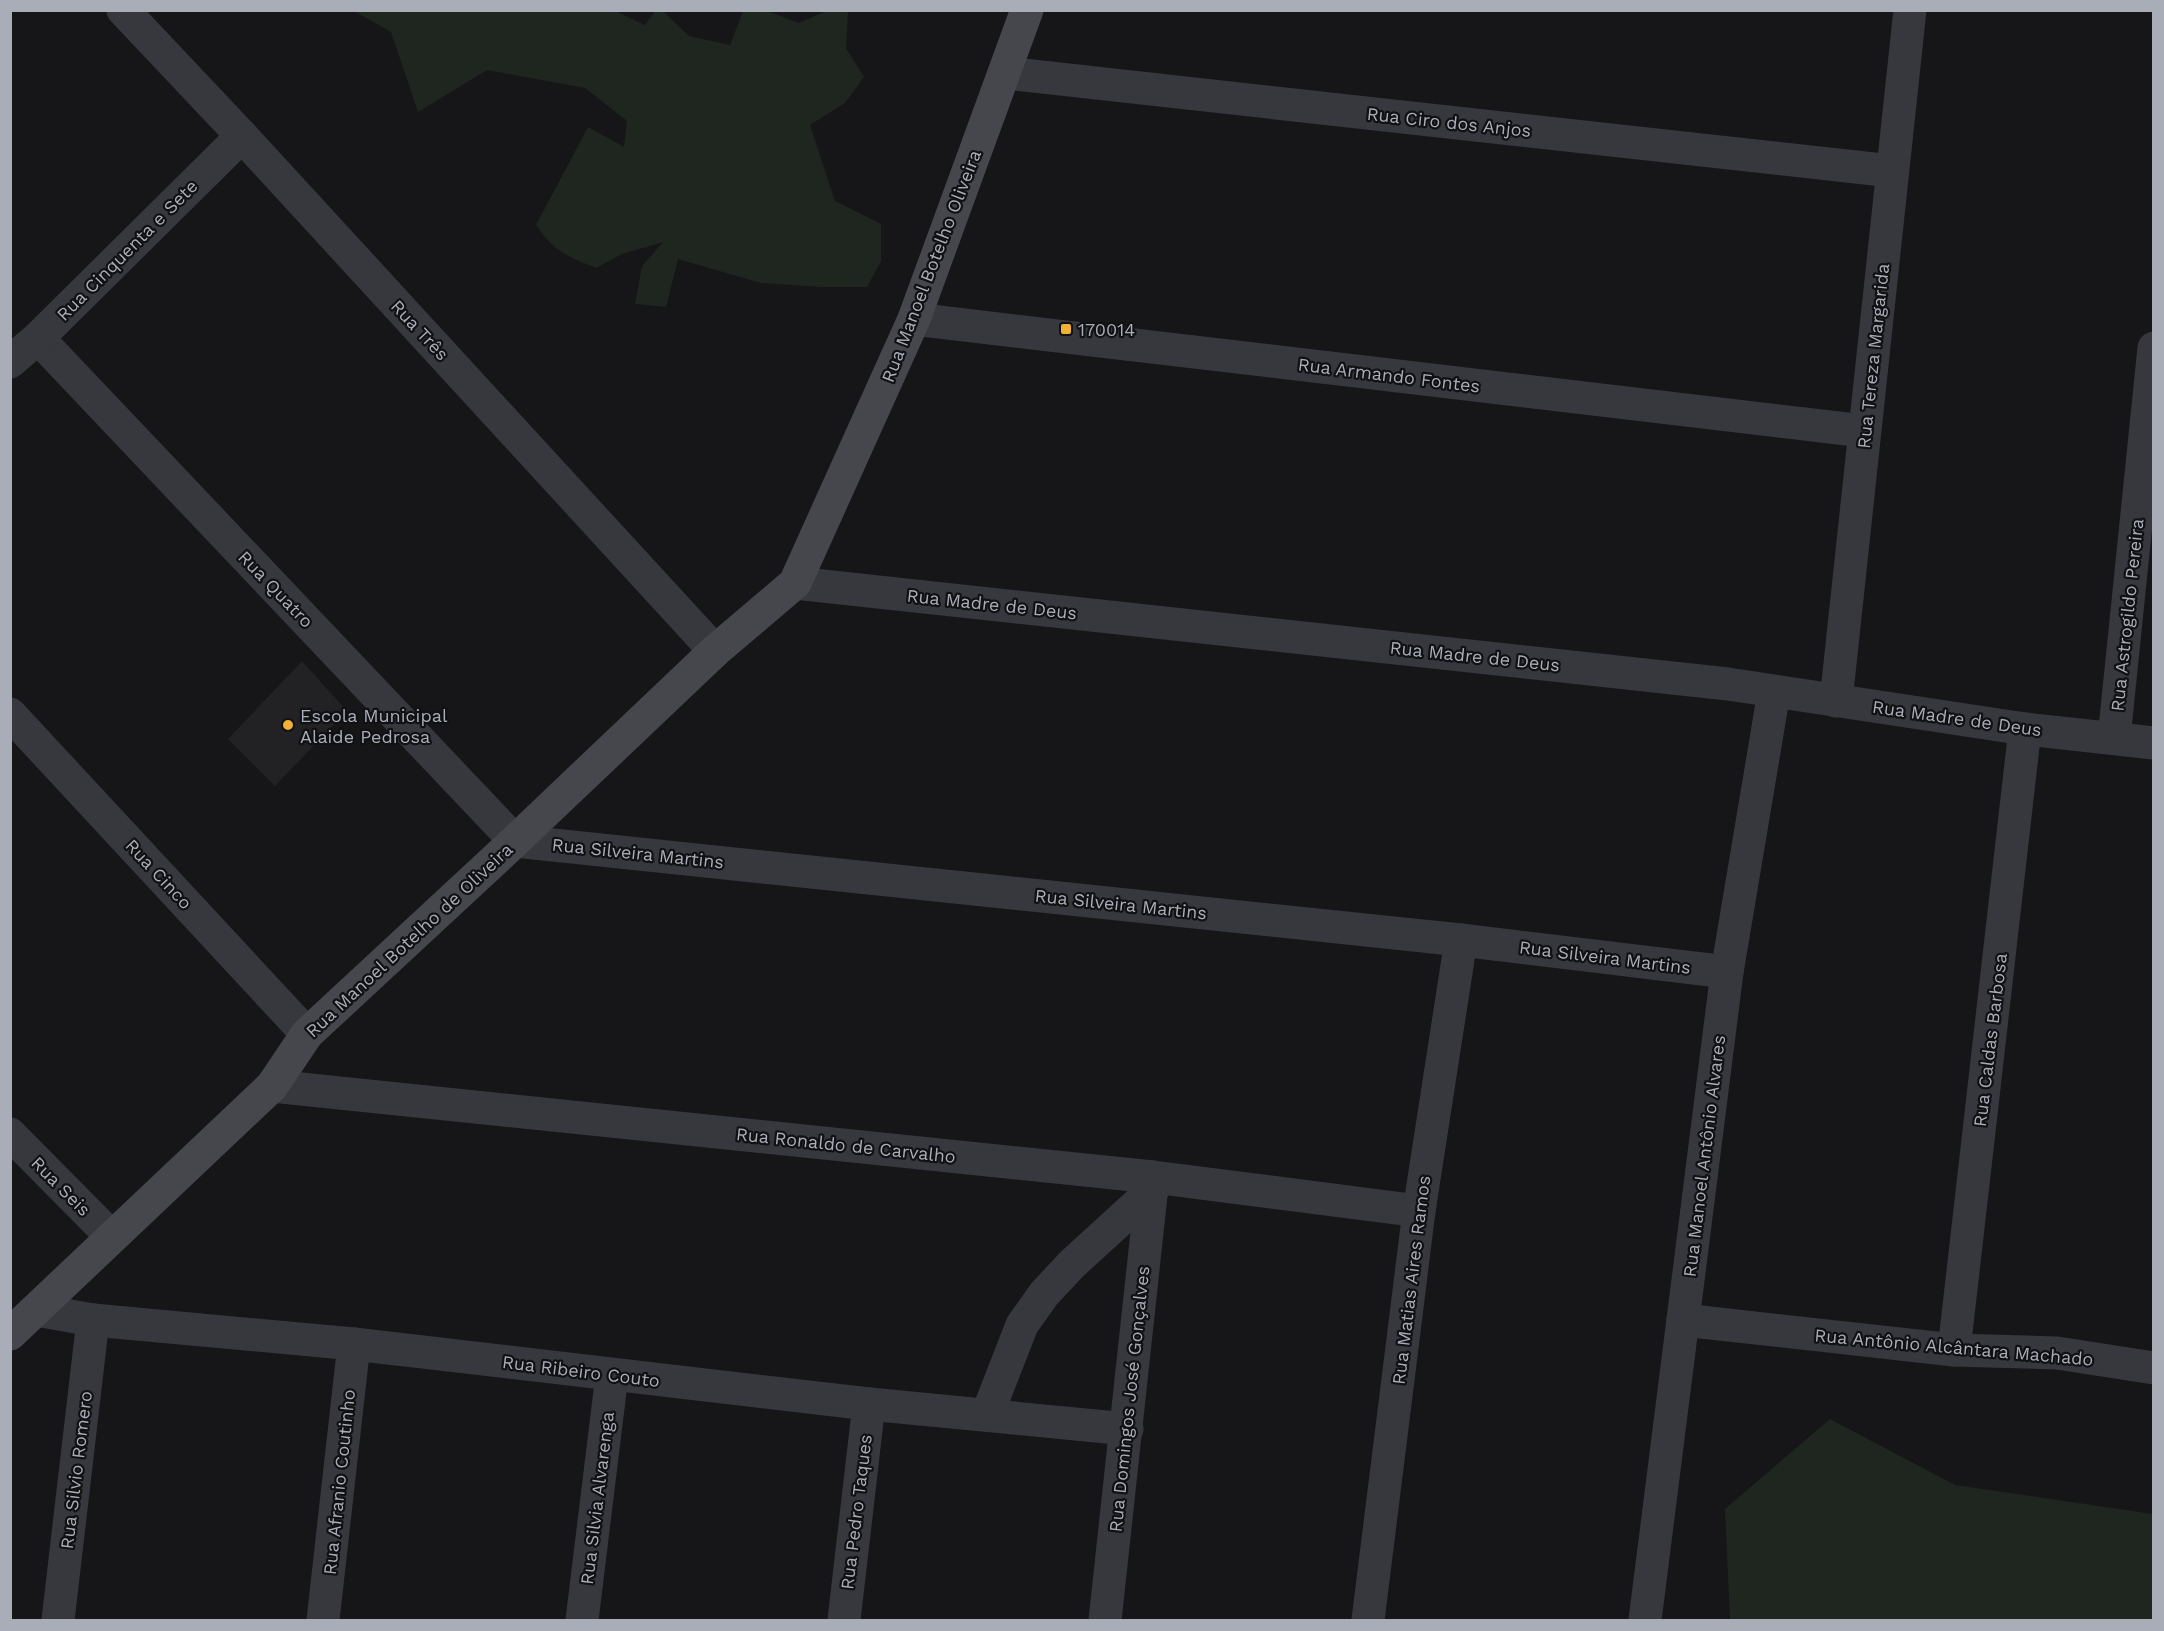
<svg xmlns="http://www.w3.org/2000/svg" width="2164" height="1631" viewBox="0 0 2164 1631" font-family="'Work Sans',sans-serif">
  <style>
    .built { fill: #222225 }
    .green { fill: #1e261f }
    .lines { fill: none; stroke-linecap: round; stroke-linejoin: round }
    .street { stroke: #37383d; stroke-width: 33 }
    .secondary { stroke: #45474d; stroke-width: 33 }
    .poi-dot { fill: #f2b134; stroke: #111113; stroke-width: 2 }
    .labels { text-anchor: middle; dominant-baseline: central; stroke-width: 4.5; stroke-linejoin: round; paint-order: stroke }
    .street-label { font-size: 18px; fill: #a8adb8; stroke: #111113 }
    .poi-label { font-size: 18px; fill: #a8adb8; stroke: #111113; text-anchor: start }
  </style>
  <rect width="100%" height="100%" fill="#161618"/>
  <path class="built" d="M 302,661 L 347,711 L 275,786 L 228,739 Z"/>
  <g class="green">
    <path d="M 354,11 L 615,11 L 645,25 L 655,11 L 663,11 L 689,36 L 730,45 L 743,11 L 767,11 L 799,23 L 826,11 L 848,11 L 846,48 L 864,77 L 845,103 L 810,125 L 835,201 L 881,224 L 881,261 L 867,287 L 822,287 L 761,283 L 678,259 L 666,307 L 635,304 L 642,266 L 663,242 L 622,254 L 596,268 C 567,256 554,252 536,225 L 588,127 L 624,147 L 627,121 L 585,88 L 487,70 L 418,112 L 391,32 Z"/>
    <path d="M 1830,1419 L 1955,1485 L 2153,1514 L 2153,1620 L 1730,1620 L 1725,1509 Z"/>
  </g>
  <g class="lines">
    <g class="street">
      <path d="M 123,10 L 242,136 L 715,651"/>
      <path d="M 1005,73 L 1892,171"/>
      <path d="M 914,319 L 1864,431"/>
      <path d="M 38,338 L 515,841 L 1461,940 L 1727,972"/>
      <path d="M 10,362 L 38,338 L 242,136"/>
      <path d="M 795,583 L 1728,684 L 2025,729 L 2154,743"/>
      <path d="M 1836,701 L 1910,10"/>
      <path d="M 10,714 L 307,1034"/>
      <path d="M 2114,738 L 2154,348"/>
      <path d="M 272,1086 L 1153,1177 L 1419,1211"/>
      <path d="M 10,1134 L 112,1237"/>
      <path d="M 36,1310 L 93,1320 L 354,1344 L 869,1404 L 1127,1429"/>
      <path d="M 1683,1320 L 1954,1350 L 2057,1353 L 2154,1368"/>
      <path d="M 1954,1350 L 2025,729"/>
      <path d="M 987,1415 L 1022,1325 L 1044,1294 L 1072,1264 L 1152,1191"/>
      <path d="M 58,1620 L 93,1320"/>
      <path d="M 323,1620 L 354,1344"/>
      <path d="M 582,1620 L 612,1375"/>
      <path d="M 844,1620 L 869,1404"/>
      <path d="M 1105,1620 L 1153,1177"/>
      <path d="M 1368,1620 L 1419,1211 L 1461,940"/>
      <path d="M 1645,1620 L 1727,972 L 1774,692"/>
    </g>
    <path class="secondary" d="M 10,1334 L 272,1086 L 307,1034 L 515,841 L 715,651 L 795,583 L 914,319 L 1027,10"/>
  </g>
  <g class="poi-dot">
    <rect x="1060" y="323" width="12" height="12" rx="3"/>
    <circle cx="288" cy="725" r="6"/>
  </g>
  <g class="labels">
    <g class="street-label">
      <text transform="translate(1449 122) rotate(6)">Rua Ciro dos Anjos</text>
      <text transform="translate(127 250) rotate(-45)">Rua Cinquenta e Sete</text>
      <text transform="translate(931 266) rotate(-69)">Rua Manoel Botelho Oliveira</text>
      <text transform="translate(420 330) rotate(47)">Rua Três</text>
      <text transform="translate(1873 356) rotate(-84)">Rua Tereza Margarida</text>
      <text transform="translate(1389 375) rotate(7)">Rua Armando Fontes</text>
      <text transform="translate(276 589) rotate(46)">Rua Quatro</text>
      <text transform="translate(992 604) rotate(6)">Rua Madre de Deus</text>
      <text transform="translate(2127 615) rotate(-84)">Rua Astrogildo Pereira</text>
      <text transform="translate(1475 656) rotate(6)">Rua Madre de Deus</text>
      <text transform="translate(1957 718) rotate(8)">Rua Madre de Deus</text>
      <text transform="translate(638 853) rotate(6)">Rua Silveira Martins</text>
      <text transform="translate(159 874) rotate(47)">Rua Cinco</text>
      <text transform="translate(1121 904) rotate(6)">Rua Silveira Martins</text>
      <text transform="translate(409 940) rotate(-43)">Rua Manoel Botelho de Oliveira</text>
      <text transform="translate(1605 957) rotate(7)">Rua Silveira Martins</text>
      <text transform="translate(1990 1040) rotate(-83)">Rua Caldas Barbosa</text>
      <text transform="translate(846 1145) rotate(6)">Rua Ronaldo de Carvalho</text>
      <text transform="translate(1704 1156) rotate(-83)">Rua Manoel Antônio Alvares</text>
      <text transform="translate(61 1186) rotate(45)">Rua Seis</text>
      <text transform="translate(1411 1280) rotate(-83)">Rua Matias Aires Ramos</text>
      <text transform="translate(1954 1347) rotate(5)">Rua Antônio Alcântara Machado</text>
      <text transform="translate(581 1371) rotate(7)">Rua Ribeiro Couto</text>
      <text transform="translate(1129 1399) rotate(-84)">Rua Domingos José Gonçalves</text>
      <text transform="translate(76 1470) rotate(-83)">Rua Silvio Romero</text>
      <text transform="translate(339 1482) rotate(-84)">Rua Afranio Coutinho</text>
      <text transform="translate(597 1498) rotate(-83)">Rua Silvia Alvarenga</text>
      <text transform="translate(856 1512) rotate(-83)">Rua Pedro Taques</text>
    </g>
    <g class="poi-label">
      <text x="1078" y="329">170014</text>
      <text x="300" y="715">Escola Municipal<tspan x="300" dy="21">Alaide Pedrosa</tspan></text>
    </g>
  </g>
  <rect width="2164" height="1631" fill="none" stroke="#a8adb8" stroke-width="24"/>
</svg>
